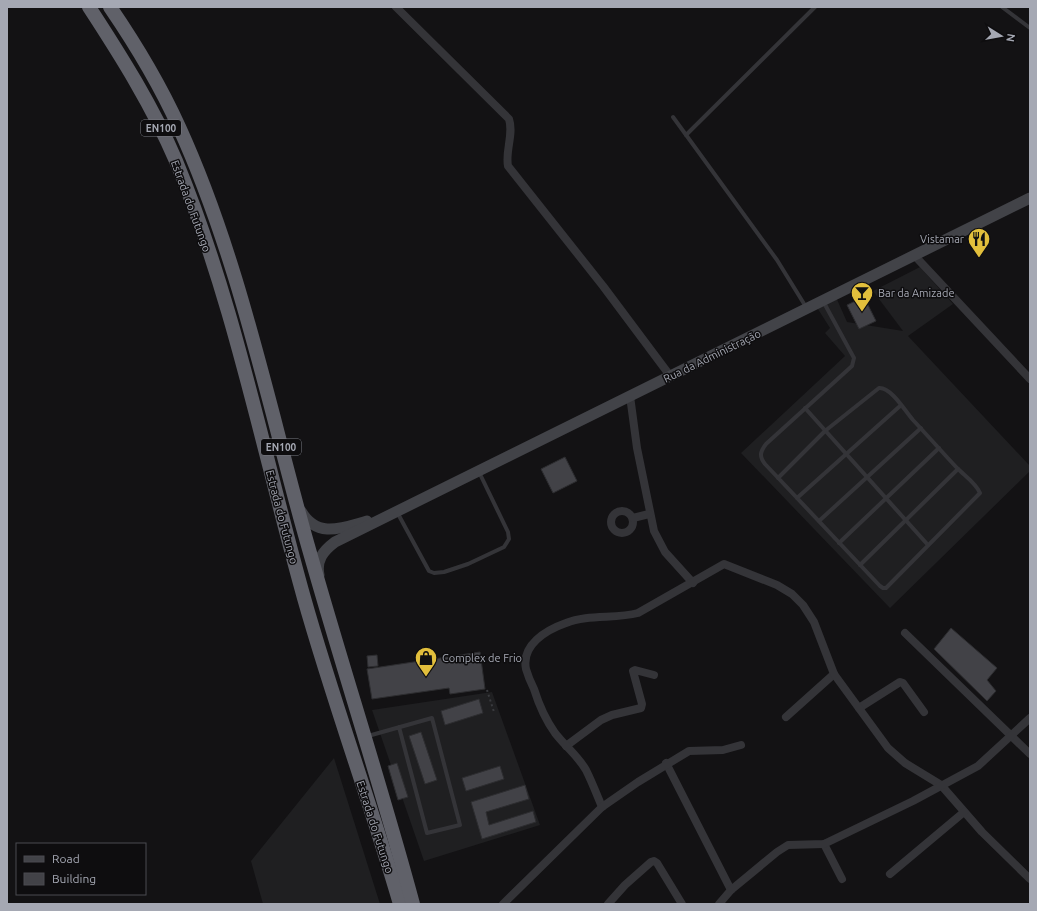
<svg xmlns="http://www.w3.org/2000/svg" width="1037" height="911" viewBox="0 0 1037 911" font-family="Ubuntu,sans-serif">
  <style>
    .built { fill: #1f1f21 }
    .building { fill: #424247; stroke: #2d2d30 }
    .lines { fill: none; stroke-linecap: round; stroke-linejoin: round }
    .path { stroke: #3a3b3f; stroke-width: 2; stroke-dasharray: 2 3; stroke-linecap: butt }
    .lane { stroke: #343438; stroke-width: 4 }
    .street { stroke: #343438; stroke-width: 8 }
    .secondary { stroke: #424348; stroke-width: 11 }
    .highway { stroke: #606169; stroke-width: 14 }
    .labels { text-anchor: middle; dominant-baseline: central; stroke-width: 3; stroke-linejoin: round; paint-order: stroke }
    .shield { fill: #0e0d0f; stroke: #787a82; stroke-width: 1 }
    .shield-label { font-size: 10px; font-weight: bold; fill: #a5a8b3 }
    .street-label { font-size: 11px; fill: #a5a8b3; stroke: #0e0d0f }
    .poi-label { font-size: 11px; fill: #a5a8b3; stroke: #0e0d0f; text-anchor: start }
  </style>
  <rect width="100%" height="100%" fill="#131214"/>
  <g class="built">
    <path d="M 920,267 L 953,304 L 908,336 L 1030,466 L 1030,471 L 890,608 L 741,453 L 845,356 L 825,333 L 830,328 L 816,306 L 835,295 L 847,322 L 903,331 L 873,291 Z"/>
    <path d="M 492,692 L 540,825 L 424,861 L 372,710 Z"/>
    <path d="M 334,758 L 380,904 L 263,904 L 251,861 Z"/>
  </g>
  <g class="building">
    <path d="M 864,297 L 876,321 L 859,329 L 847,305 Z"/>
    <path d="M 565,457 L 577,481 L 553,493 L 541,469 Z"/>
    <path d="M 951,628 L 997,668 L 987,680 L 996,691 L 987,701 L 934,649 Z"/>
    <path d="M 480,652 L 485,689 L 450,694 L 449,688 L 372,699 L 367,669 Z"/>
    <path d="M 377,655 L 378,666 L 368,667 L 367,656 Z"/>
    <path d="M 479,699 L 483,713 L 445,725 L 441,711 Z"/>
    <path d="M 421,732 L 437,780 L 425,784 L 409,736 Z"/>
    <path d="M 397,763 L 408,797 L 398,800 L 388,766 Z"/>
    <path d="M 500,766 L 504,779 L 466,791 L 462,778 Z"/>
    <path d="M 525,785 L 529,799 L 486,812 L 489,825 L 533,811 L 536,822 L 482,839 L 471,802 Z"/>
  </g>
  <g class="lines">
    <path class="path" d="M 487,690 L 494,712"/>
    <g class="lane">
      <path d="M 1002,7 L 1030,28"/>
      <path d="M 673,117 L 777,260 L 806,307"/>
      <path d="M 686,135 L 815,7"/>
      <path d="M 805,408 L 928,545"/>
      <path d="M 778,478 L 825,431 L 879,388 C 891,387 905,411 913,420 C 928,436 942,452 957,468 C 965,476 976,483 980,493 L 886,588 L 883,588 L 880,586 L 765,464 C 759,456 760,452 766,444 L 852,366 L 854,358 L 823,301"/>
      <path d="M 797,498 L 900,406"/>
      <path d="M 397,512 L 429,571 L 434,573 L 444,572 L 468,564 L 504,547 L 509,539 L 508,532 L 479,472"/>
      <path d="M 819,521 L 921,428"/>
      <path d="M 839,543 L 939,448"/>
      <path d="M 860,565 L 958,469"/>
      <path d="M 368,736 L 432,718 L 460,825 L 427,833 L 399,727"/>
    </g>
    <g class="street">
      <path d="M 396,7 L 509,119 C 514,134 505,151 508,166 L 603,286 L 671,377"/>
      <path d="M 914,255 L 1030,379"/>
      <path d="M 630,396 L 637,448 L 654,531 L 665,552 L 693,583"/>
      <circle cx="622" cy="522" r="11"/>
      <path d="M 633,518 L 649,514"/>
      <path d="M 905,633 L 1030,754"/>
      <path d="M 859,708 L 900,682 L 903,683 L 924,712"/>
      <path d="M 786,717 L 834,674"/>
      <path d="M 566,746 L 601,720 L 612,715 L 641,708 L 642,704 L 633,671 L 635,670 L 654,675"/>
      <path d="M 666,763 L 731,890"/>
      <path d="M 602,807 C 597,795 592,782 586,770 C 578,756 565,746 555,733 C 545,719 539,705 534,689 C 531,683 528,676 526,669 C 521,645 546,630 566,623 C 588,614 615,619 638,613 L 724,564 L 777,585 L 792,594 L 803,605 L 814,622 L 834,674 L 888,748 L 905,763 L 941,785 L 982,832 L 1030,879"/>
      <path d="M 824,844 L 842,879"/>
      <path d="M 890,874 L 964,812"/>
      <path d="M 503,904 L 602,807 L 638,782 L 689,751 L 723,750 L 741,745"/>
      <path d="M 608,904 L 625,885 L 651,862 L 654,861 L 657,863 L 682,904"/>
      <path d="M 719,904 L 731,890 L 777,852 L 788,845 L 824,844 L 913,801 L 978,766 L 1030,718"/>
    </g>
    <g class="secondary">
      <path d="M 301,511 C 317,539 342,528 367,521"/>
      <path d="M 319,575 C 316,560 323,551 335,542 L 1030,198"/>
    </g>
    <g class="highway">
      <path d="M 89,7 C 121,56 153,107 176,161 C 234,301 263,452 304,598 C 333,701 370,801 400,904"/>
      <path d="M 110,7 C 136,45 160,85 179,127 C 237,254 266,394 303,528 C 338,654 379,778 413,904"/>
    </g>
  </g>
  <defs>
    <g id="restaurant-pin" transform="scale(1.15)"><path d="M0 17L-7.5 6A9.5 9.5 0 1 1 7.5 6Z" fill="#e2bf3c" stroke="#0e0d0f"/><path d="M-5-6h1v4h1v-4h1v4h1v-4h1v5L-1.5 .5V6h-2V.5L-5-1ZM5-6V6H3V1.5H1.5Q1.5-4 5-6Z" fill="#111"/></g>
    <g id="bar-pin" transform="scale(1.15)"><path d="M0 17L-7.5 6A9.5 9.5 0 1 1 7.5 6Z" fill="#e2bf3c" stroke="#0e0d0f"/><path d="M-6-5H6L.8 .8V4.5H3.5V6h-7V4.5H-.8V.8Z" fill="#111"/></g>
    <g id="shop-pin" transform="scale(1.15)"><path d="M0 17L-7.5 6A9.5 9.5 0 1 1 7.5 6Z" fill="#e2bf3c" stroke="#0e0d0f"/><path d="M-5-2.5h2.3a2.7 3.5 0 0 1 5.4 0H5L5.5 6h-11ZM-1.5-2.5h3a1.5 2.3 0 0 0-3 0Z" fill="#111"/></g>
  </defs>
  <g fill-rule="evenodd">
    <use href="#restaurant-pin" x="979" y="239"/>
    <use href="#bar-pin" x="862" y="293"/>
    <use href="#shop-pin" x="426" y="658"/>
  </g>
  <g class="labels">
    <g class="shield">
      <rect x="141" y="120" width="40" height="16" rx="3"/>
      <rect x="261" y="439" width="40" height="16" rx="3"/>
    </g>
    <g class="shield-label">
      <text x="161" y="128">EN100</text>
      <text x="281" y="447">EN100</text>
    </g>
    <g class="street-label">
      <text transform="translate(191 206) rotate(70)">Estrada do Futungo</text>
      <text transform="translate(712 356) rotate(-26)">Rua da Administração</text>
      <text transform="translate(282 517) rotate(75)">Estrada do Futungo</text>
      <text transform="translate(375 827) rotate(72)">Estrada do Futungo</text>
    </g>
    <g class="poi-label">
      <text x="964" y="239" text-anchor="end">Vistamar</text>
      <text x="878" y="293">Bar da Amizade</text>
      <text x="442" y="658">Complex de Frio</text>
    </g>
  </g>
  <rect width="1037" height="911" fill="none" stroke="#a5a8b3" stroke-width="16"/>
  <rect x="16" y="843" width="130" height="52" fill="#0e0d0f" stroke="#4a4b51"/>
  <rect x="24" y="856" width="20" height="6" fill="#424348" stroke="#4a4b51"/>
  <text x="52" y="863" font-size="12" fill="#a5a8b3">Road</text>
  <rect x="24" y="873" width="20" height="12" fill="#424247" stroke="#4a4b51"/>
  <text x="52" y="883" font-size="12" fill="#a5a8b3">Building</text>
  <g transform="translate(1001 36) rotate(101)" stroke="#0e0d0f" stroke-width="3" paint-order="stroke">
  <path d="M0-3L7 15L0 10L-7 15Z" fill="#a5a8b3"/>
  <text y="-6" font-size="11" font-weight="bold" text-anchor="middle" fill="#a5a8b3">N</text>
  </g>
</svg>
